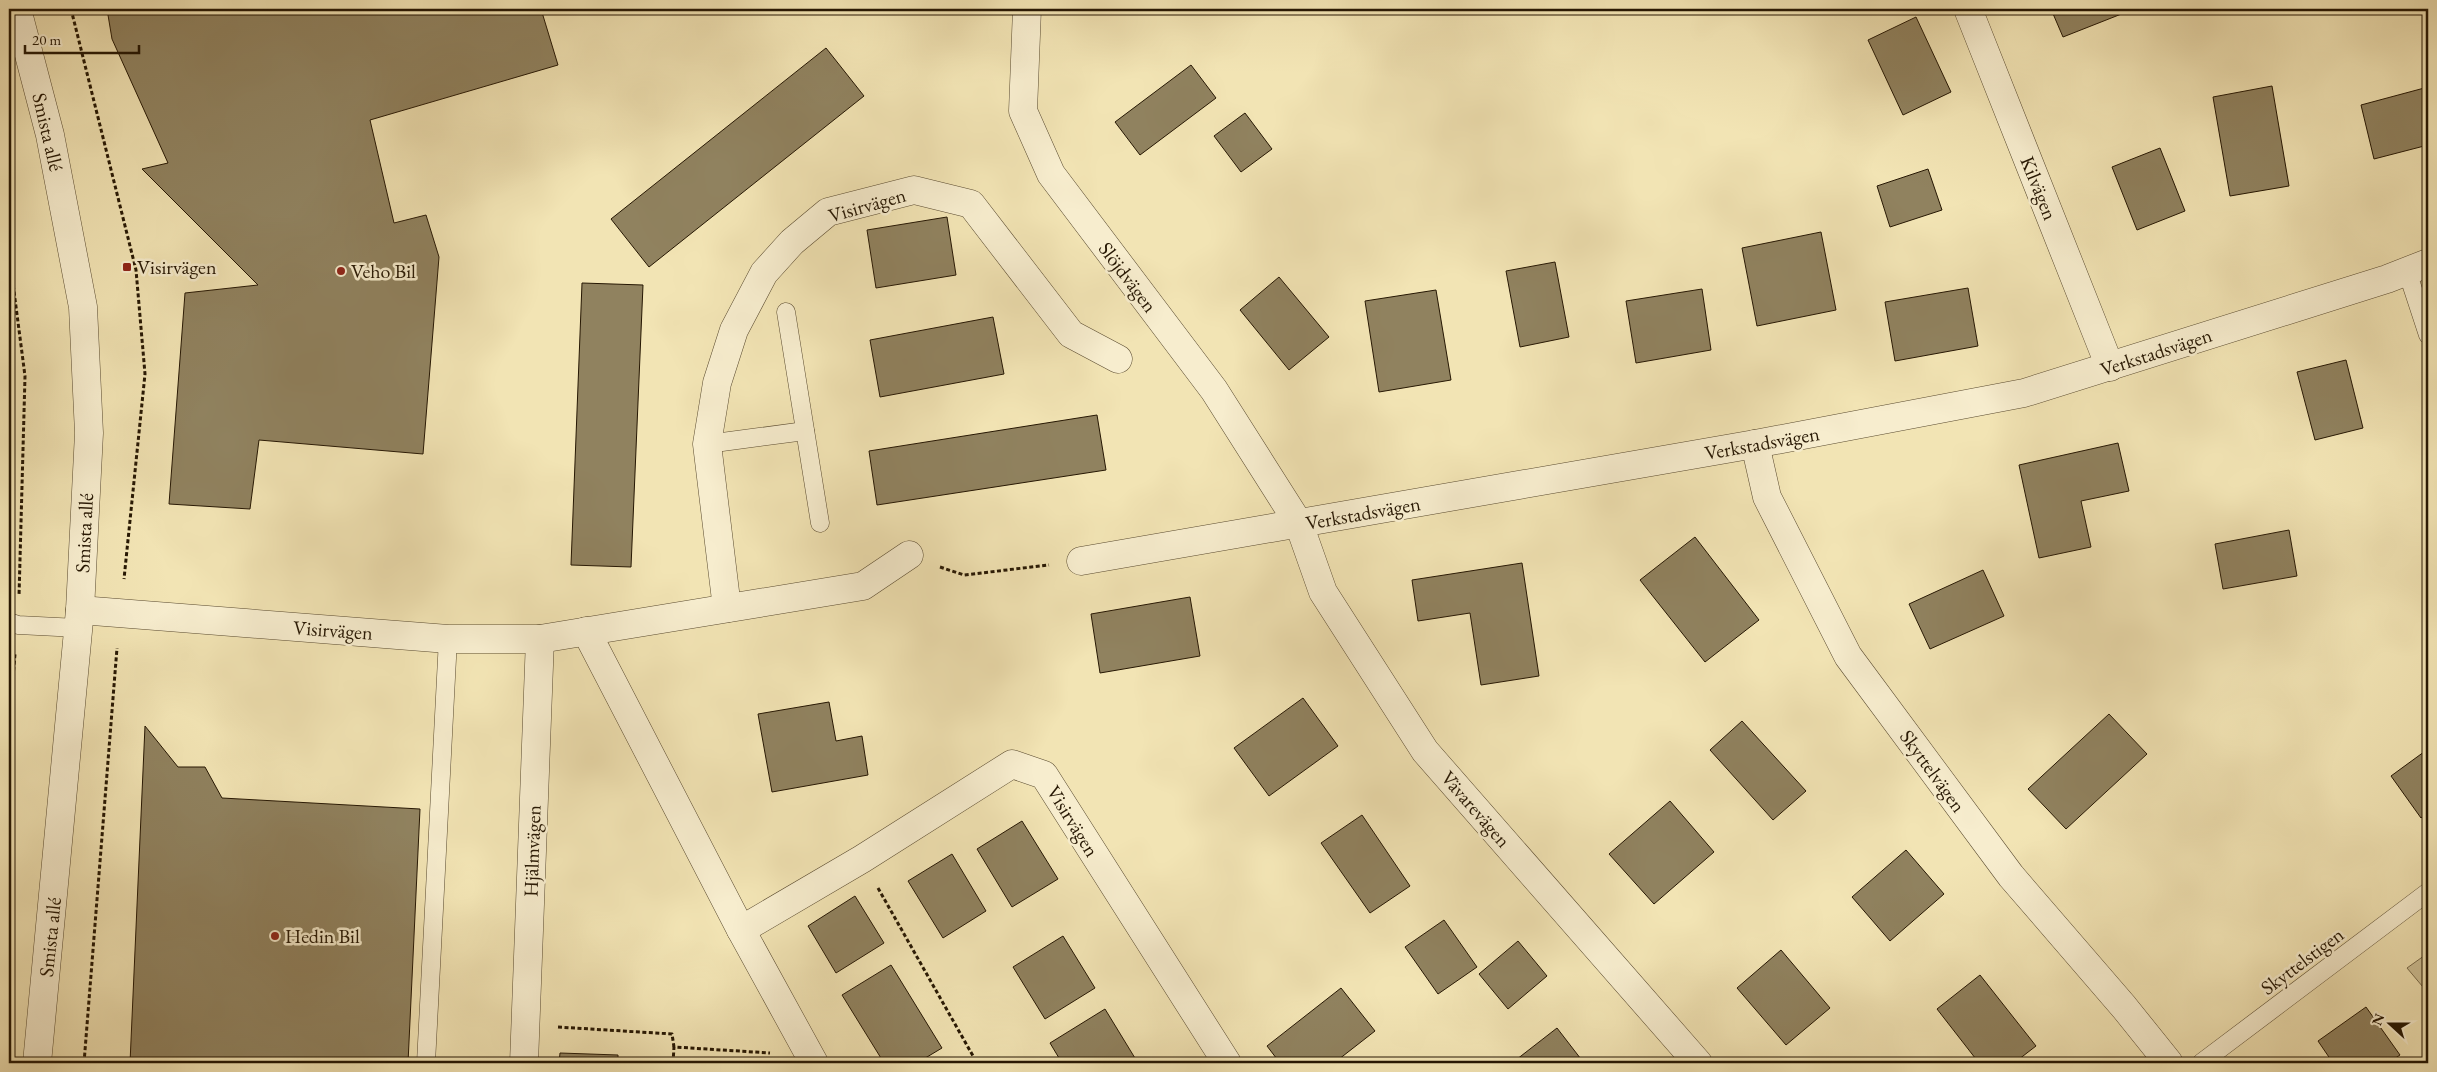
<svg xmlns="http://www.w3.org/2000/svg" width="2437" height="1072" viewBox="0 0 2437 1072" font-family="'EB Garamond',serif">
  <style>
    .green { fill: #cfc196; stroke: #7a6c4c }
    .building { fill: #90825f; stroke: #261703 }
    .lines { fill: none; stroke-linecap: round; stroke-linejoin: round }
    .service-casing { stroke: #594a2f; stroke-width: 19 }
    .minor-casing { stroke: #594a2f; stroke-width: 29 }
    .tertiary-casing { stroke: #594a2f; stroke-width: 29 }
    .path { stroke: #261703; stroke-width: 3; stroke-dasharray: 4 2.5; stroke-linecap: butt }
    .service { stroke: #f7edce; stroke-width: 18 }
    .minor { stroke: #f7edce; stroke-width: 28 }
    .tertiary { stroke: #f7edce; stroke-width: 28 }
    .poi-dot { fill: #8f2418; stroke: #f7edce; stroke-width: 2 }
    .labels { text-anchor: middle; dominant-baseline: central; stroke-width: 5; stroke-linejoin: round; paint-order: stroke }
    .street-label { font-size: 20px; fill: #261703; stroke: #f7edce }
    .poi-label { font-size: 20px; fill: #261703; stroke: #f7edce; text-anchor: start }
  </style>
  <rect width="100%" height="100%" fill="#f2e4b4"/>
  <filter id="stains"><feTurbulence type="fractalNoise" baseFrequency=".004" numOctaves="4"/><feColorMatrix values="0 0 0 0 .2 0 0 0 0 .09 0 0 0 0 .02 0 0 0 .5 -.17"/></filter>
  <radialGradient id="worn" r=".72"><stop offset=".6" stop-color="#630" stop-opacity="0"/><stop offset="1" stop-color="#630" stop-opacity=".3"/></radialGradient>
  <path class="green" d="M 2428,953 L 2428,993 L 2407,968 Z"/>
  <g class="building">
    <path d="M 107,9 L 541,9 L 558,65 L 370,120 L 394,223 L 426,215 L 439,257 L 423,454 L 259,440 L 250,509 L 169,504 L 185,293 L 258,285 L 142,169 L 168,163 L 112,39 Z"/>
    <path d="M 1381,9 L 1431,9 L 1431,13 L 1381,12 Z"/>
    <path d="M 2051,9 L 2129,9 L 2129,11 L 2063,37 Z"/>
    <path d="M 1916,17 L 1951,92 L 1903,115 L 1868,40 Z"/>
    <path d="M 826,48 L 864,96 L 649,267 L 611,219 Z"/>
    <path d="M 1191,65 L 1216,98 L 1140,155 L 1115,122 Z"/>
    <path d="M 2272,86 L 2289,186 L 2230,196 L 2213,97 Z"/>
    <path d="M 2428,87 L 2428,145 L 2374,159 L 2361,105 Z"/>
    <path d="M 1245,113 L 1272,149 L 1241,172 L 1214,136 Z"/>
    <path d="M 2160,148 L 2185,211 L 2137,230 L 2112,167 Z"/>
    <path d="M 1928,169 L 1942,210 L 1890,227 L 1877,186 Z"/>
    <path d="M 947,217 L 956,275 L 876,288 L 867,230 Z"/>
    <path d="M 1821,232 L 1836,310 L 1757,326 L 1742,248 Z"/>
    <path d="M 1555,262 L 1569,337 L 1520,347 L 1506,271 Z"/>
    <path d="M 1279,277 L 1329,337 L 1289,370 L 1240,310 Z"/>
    <path d="M 582,283 L 643,285 L 631,567 L 571,565 Z"/>
    <path d="M 1968,288 L 1978,346 L 1895,361 L 1885,302 Z"/>
    <path d="M 1702,289 L 1711,350 L 1636,363 L 1626,301 Z"/>
    <path d="M 1436,290 L 1451,380 L 1379,392 L 1365,301 Z"/>
    <path d="M 993,317 L 1004,374 L 880,397 L 870,340 Z"/>
    <path d="M 2346,360 L 2363,428 L 2315,440 L 2297,372 Z"/>
    <path d="M 1097,415 L 1106,470 L 877,505 L 869,451 Z"/>
    <path d="M 2118,443 L 2129,491 L 2081,501 L 2091,547 L 2039,558 L 2019,465 Z"/>
    <path d="M 2289,530 L 2297,576 L 2223,589 L 2215,544 Z"/>
    <path d="M 1695,537 L 1759,620 L 1705,662 L 1640,580 Z"/>
    <path d="M 1522,563 L 1539,676 L 1481,685 L 1470,613 L 1418,621 L 1412,580 Z"/>
    <path d="M 1983,570 L 2004,616 L 1930,649 L 1909,604 Z"/>
    <path d="M 1190,597 L 1200,656 L 1100,673 L 1091,614 Z"/>
    <path d="M 1303,698 L 1338,746 L 1269,796 L 1234,748 Z"/>
    <path d="M 829,702 L 836,741 L 862,736 L 868,775 L 772,792 L 758,714 Z"/>
    <path d="M 2109,714 L 2147,754 L 2066,829 L 2028,789 Z"/>
    <path d="M 1742,721 L 1806,791 L 1773,820 L 1710,750 Z"/>
    <path d="M 145,726 L 178,767 L 205,767 L 222,798 L 420,809 L 408,1063 L 130,1063 Z"/>
    <path d="M 2428,749 L 2428,812 L 2421,818 L 2391,776 Z"/>
    <path d="M 1670,801 L 1714,852 L 1654,904 L 1609,854 Z"/>
    <path d="M 1362,815 L 1410,886 L 1370,913 L 1321,843 Z"/>
    <path d="M 1022,821 L 1058,879 L 1012,907 L 977,849 Z"/>
    <path d="M 1906,850 L 1944,894 L 1890,941 L 1852,897 Z"/>
    <path d="M 952,854 L 986,911 L 943,938 L 908,881 Z"/>
    <path d="M 855,896 L 884,943 L 836,973 L 808,926 Z"/>
    <path d="M 1444,920 L 1477,967 L 1438,994 L 1405,947 Z"/>
    <path d="M 1063,936 L 1095,988 L 1045,1019 L 1013,967 Z"/>
    <path d="M 1518,941 L 1547,976 L 1508,1009 L 1479,974 Z"/>
    <path d="M 1781,950 L 1830,1008 L 1786,1045 L 1737,988 Z"/>
    <path d="M 891,965 L 942,1048 L 917,1063 L 884,1063 L 842,995 Z"/>
    <path d="M 1980,975 L 2036,1046 L 2014,1063 L 1979,1063 L 1937,1009 Z"/>
    <path d="M 1341,988 L 1375,1031 L 1334,1063 L 1280,1063 L 1267,1046 Z"/>
    <path d="M 2366,1007 L 2400,1055 L 2388,1063 L 2333,1063 L 2318,1041 Z"/>
    <path d="M 1105,1009 L 1138,1063 L 1062,1063 L 1050,1043 Z"/>
    <path d="M 1557,1028 L 1584,1063 L 1512,1063 Z"/>
    <path d="M 560,1053 L 618,1055 L 618,1063 L 559,1063 Z"/>
  </g>
  <g class="lines">
    <g class="service-casing">
      <g id="service">
        <path d="M 2407,271 L 2428,335"/>
        <path d="M 786,312 L 820,523"/>
        <path d="M 707,444 L 805,431"/>
        <path d="M 9,622 L 18,625 L 78,628"/>
        <path d="M 426,1063 L 448,639"/>
        <path d="M 2201,1063 L 2428,892"/>
      </g>
    </g>
    <g class="minor-casing">
      <g id="minor">
        <path d="M 1027,9 L 1023,111 L 1051,174 L 1214,390 L 1299,524 L 1323,592 L 1425,751 L 1698,1063"/>
        <path d="M 1968,9 L 2110,367"/>
        <path d="M 1755,444 L 1767,497 L 1848,656 L 2011,876 L 2124,1007 L 2169,1063"/>
        <path d="M 1081,561 L 1755,444 L 2024,393 L 2387,279 L 2428,263"/>
        <path d="M 727,608 L 707,444 L 717,383 L 734,330 L 764,273 L 792,242 L 828,212 L 914,190 L 971,204 L 1071,334 L 1118,359"/>
        <path d="M 80,610 L 448,639 L 540,639 L 863,586 L 909,555"/>
        <path d="M 586,631 L 741,930 L 814,1063"/>
        <path d="M 741,930 L 862,859 L 1012,764 L 1044,775 L 1227,1063"/>
        <path d="M 524,1063 L 540,639"/>
      </g>
    </g>
    <g class="tertiary-casing">
      <path id="tertiary" d="M 17,9 L 50,135 L 83,307 L 89,433 L 80,610 L 37,1063"/>
    </g>
    <g class="path">
      <path d="M 71,9 L 136,270 L 145,374 L 124,579"/>
      <path d="M 9,253 L 25,376 L 19,596"/>
      <path d="M 940,567 L 964,575 L 1049,565"/>
      <path d="M 9,723 L 15,654"/>
      <path d="M 878,888 L 977,1063"/>
      <path d="M 558,1027 L 672,1034 L 674,1047"/>
      <path d="M 84,1063 L 117,648"/>
      <path d="M 673,1063 L 674,1047 L 770,1053"/>
    </g>
    <use href="#service" class="service"/>
    <use href="#minor" class="minor"/>
    <use href="#tertiary" class="tertiary"/>
  </g>
  <g class="poi-dot">
    <rect x="122" y="262" width="10" height="10" rx="2.5"/>
    <circle cx="341" cy="271" r="5"/>
    <circle cx="275" cy="936" r="5"/>
  </g>
  <g class="labels">
    <g class="street-label">
      <text transform="translate(48 132) rotate(77)">Smista allé</text>
      <text transform="translate(2039 188) rotate(68)">Kilvägen</text>
      <text transform="translate(867 205) rotate(-16)">Visirvägen</text>
      <text transform="translate(1128 277) rotate(53)">Slöjdvägen</text>
      <text transform="translate(2156 352) rotate(-18)">Verkstadsvägen</text>
      <text transform="translate(1762 443) rotate(-10)">Verkstadsvägen</text>
      <text transform="translate(1363 513) rotate(-10)">Verkstadsvägen</text>
      <text transform="translate(84 533) rotate(-87)">Smista allé</text>
      <text transform="translate(333 630) rotate(4)">Visirvägen</text>
      <text transform="translate(1933 771) rotate(54)">Skyttelvägen</text>
      <text transform="translate(1476 809) rotate(49)">Vävarevägen</text>
      <text transform="translate(1073 821) rotate(58)">Visirvägen</text>
      <text transform="translate(532 851) rotate(-88)">Hjälmvägen</text>
      <text transform="translate(50 937) rotate(-84)">Smista allé</text>
      <text transform="translate(2302 961) rotate(-37)">Skyttelstigen</text>
    </g>
    <g class="poi-label">
      <text x="137" y="267">Visirvägen</text>
      <text x="351" y="271">Veho Bil</text>
      <text x="285" y="936">Hedin Bil</text>
    </g>
  </g>
  <rect width="2437" height="1072" fill="none" stroke="#f2e4b4" stroke-width="30"/>
  <rect x="10" y="10" width="2417" height="1052" fill="none" stroke="#261703" stroke-width="2.5"/>
  <rect x="15" y="15" width="2407" height="1042" fill="none" stroke="#261703"/>
  <g transform="translate(2390 1024) rotate(291)" stroke="#f7edce" stroke-width="4" paint-order="stroke">
  <path d="M0-4L9 19L0 12L-9 19Z" fill="#261703"/>
  <text y="-8" font-size="14" font-weight="bold" text-anchor="middle" fill="#261703">N</text>
  </g>
  <path d="M25 45v8h114v-8" fill="none" stroke="#261703" stroke-width="2.5"/>
  <text x="32" y="45" font-size="15" fill="#261703" stroke="#f7edce" stroke-width="4" paint-order="stroke">20 m</text>
  <rect width="100%" height="100%" filter="url(#stains)"/>
  <rect width="100%" height="100%" fill="url(#worn)"/>
</svg>
